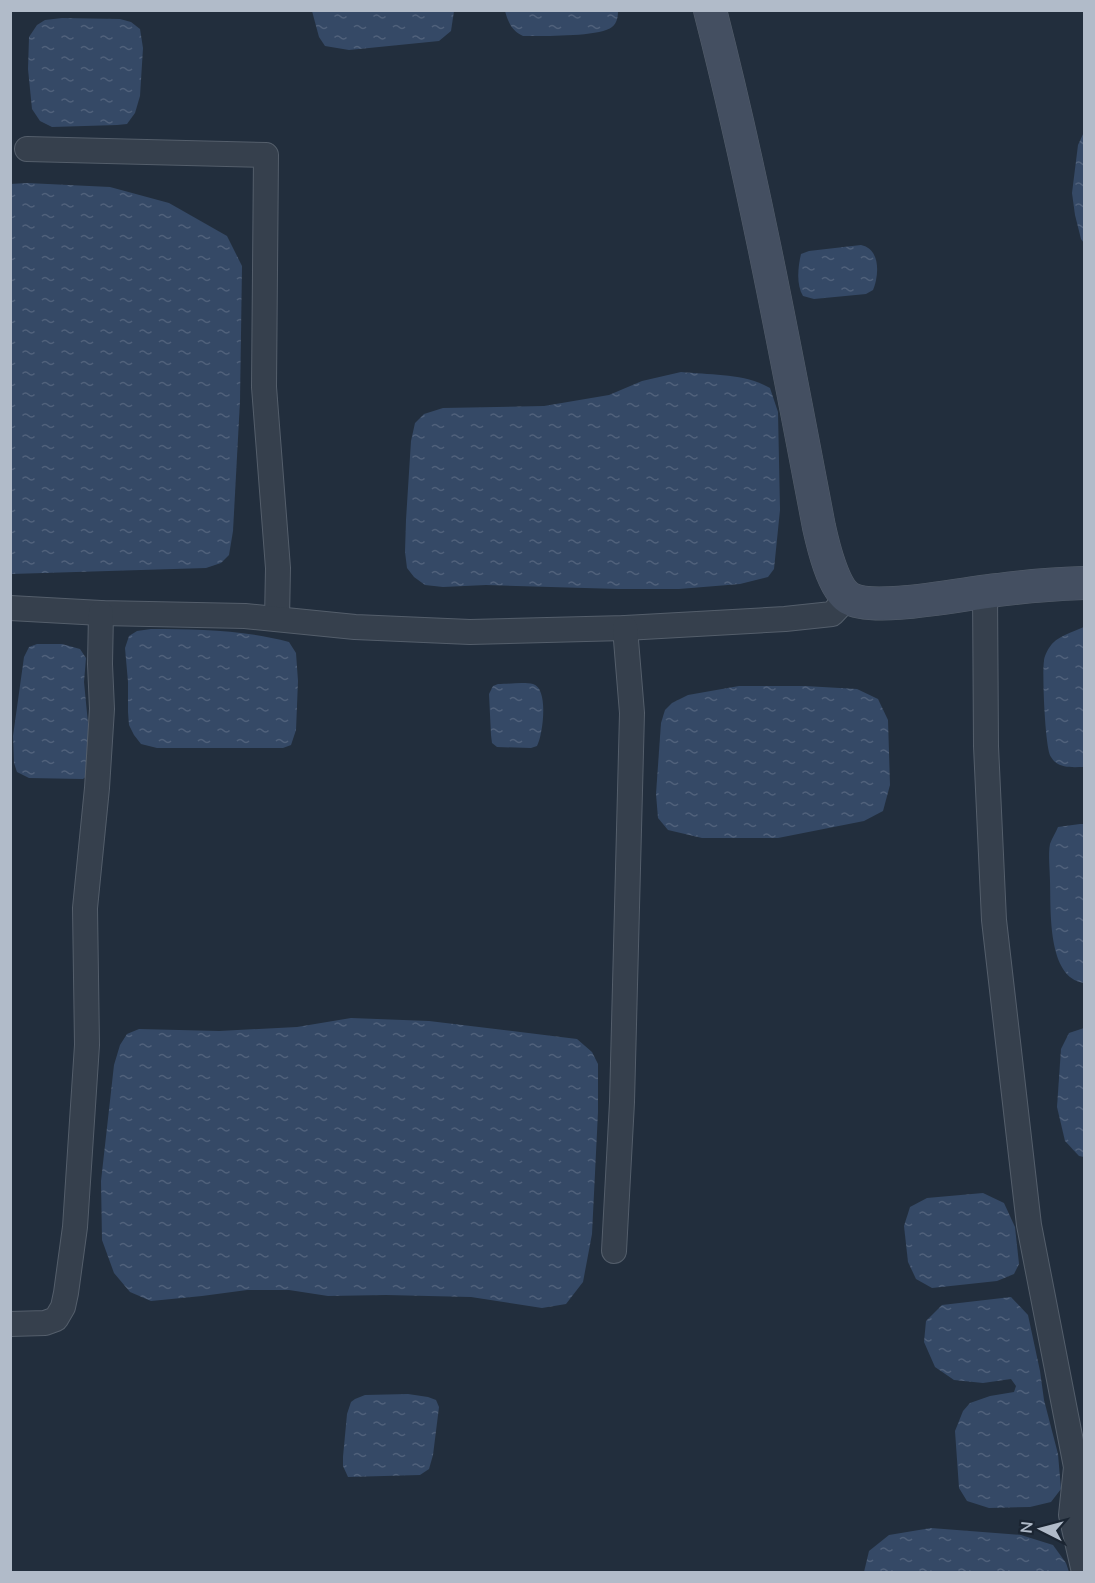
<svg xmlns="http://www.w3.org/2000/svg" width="1095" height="1583" viewBox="0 0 1095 1583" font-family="Mulish,sans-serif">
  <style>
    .water { fill: url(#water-ripples) }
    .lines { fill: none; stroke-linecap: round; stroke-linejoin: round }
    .street-casing { stroke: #545e6b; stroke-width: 26 }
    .secondary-casing { stroke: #545e6b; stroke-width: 34 }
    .street { stroke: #36404d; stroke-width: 24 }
    .secondary { stroke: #444f61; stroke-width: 33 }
  </style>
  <defs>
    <pattern id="water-ripples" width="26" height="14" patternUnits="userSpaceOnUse" patternTransform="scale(1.5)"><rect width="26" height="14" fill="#354966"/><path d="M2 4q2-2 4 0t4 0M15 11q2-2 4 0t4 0" fill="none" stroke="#50617b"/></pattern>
  </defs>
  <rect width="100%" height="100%" fill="#222e3d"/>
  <g class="water">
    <path d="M 312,11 L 312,10 L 454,11 L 451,31 L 439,41 L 349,50 L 325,46 L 319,37 Z"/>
    <path d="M 505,11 L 618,11 C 618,17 617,23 612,27 C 600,37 540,36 523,36 C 512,31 508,22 505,11 Z"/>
    <path d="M 62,18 L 120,19 L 131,22 L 140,29 L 143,48 L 140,96 L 135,113 L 127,124 L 117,125 L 52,127 L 40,121 L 32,109 L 28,69 L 29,37 L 37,25 L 45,20 Z"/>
    <path d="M 1084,132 L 1084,243 L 1081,239 L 1075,215 L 1072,193 L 1078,145 Z"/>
    <path d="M 27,183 L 110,187 L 169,203 L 227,236 L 242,266 L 240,401 L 233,531 L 229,555 L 221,563 L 206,568 L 11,574 L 10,184 Z"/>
    <path d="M 861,245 C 881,249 879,276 873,290 L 866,294 L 814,299 L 803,296 C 796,284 798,267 801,254 L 809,251 Z"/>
    <path d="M 681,372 C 710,375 744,373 770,388 L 778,412 L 780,510 L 774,569 L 768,577 L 740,584 L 679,589 L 619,589 L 486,585 L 443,587 L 425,585 L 414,577 L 407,568 L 405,552 L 406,520 L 411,441 L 415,423 L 424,414 L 443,408 L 544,406 L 609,395 L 642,381 Z"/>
    <path d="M 1084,627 L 1084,767 C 1072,767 1058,769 1051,757 C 1045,750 1042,672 1044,661 C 1044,657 1047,651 1049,648 C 1056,636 1073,632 1084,627 Z"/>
    <path d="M 151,629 C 197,629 245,630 289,642 L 296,653 L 298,681 L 296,730 L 291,745 L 283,748 L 157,748 L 141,744 L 134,735 L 129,725 L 128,712 L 128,682 L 125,648 L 129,636 L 137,631 Z"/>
    <path d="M 37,644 L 62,644 L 80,649 L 86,658 L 84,682 L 90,744 L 88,775 L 83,779 L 29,778 L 17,772 L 14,763 L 13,736 L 24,657 L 29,647 Z"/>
    <path d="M 498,684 C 508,684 524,682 533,684 C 549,688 543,735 537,746 L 531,748 L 497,747 L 492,743 L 491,735 L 489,694 L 493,686 Z"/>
    <path d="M 739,686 L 805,686 L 857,689 L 878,699 L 888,720 L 890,785 L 883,811 L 864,821 L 778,838 L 702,838 L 668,830 L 658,818 L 656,794 L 661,723 L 665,710 L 672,703 L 688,695 Z"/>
    <path d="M 1080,824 L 1084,824 L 1084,983 C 1047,978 1051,910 1050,881 C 1050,871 1048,854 1050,844 C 1052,838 1056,832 1058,827 Z"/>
    <path d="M 351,1018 L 429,1021 L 577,1039 L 592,1052 L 598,1064 L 598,1112 L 592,1234 L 583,1282 L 566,1304 L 542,1308 L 471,1297 L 386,1295 L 328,1296 L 289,1290 L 247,1290 L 202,1296 L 151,1301 L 130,1292 L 114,1273 L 102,1240 L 101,1181 L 114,1065 L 120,1045 L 127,1034 L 139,1029 L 219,1031 L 297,1027 Z"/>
    <path d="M 1084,1028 L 1084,1157 L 1079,1156 L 1065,1141 L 1057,1107 L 1061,1049 L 1069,1033 Z"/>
    <path d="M 983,1193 L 1004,1203 L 1015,1227 L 1019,1264 L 1014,1274 L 997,1281 L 932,1288 L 916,1279 L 908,1262 L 904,1226 L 910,1207 L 927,1198 Z"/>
    <path d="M 1011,1297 L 1028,1315 L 1040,1371 L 1044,1400 L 1058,1454 L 1061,1489 L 1051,1502 L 1030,1507 L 989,1508 L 967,1501 L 959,1488 L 955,1431 L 963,1411 L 970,1403 L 990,1396 L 1014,1392 L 1016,1386 L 1011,1379 L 983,1383 L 954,1380 L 935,1367 L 924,1342 L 926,1321 L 942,1305 Z"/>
    <path d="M 408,1394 L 428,1397 L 436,1400 L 439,1407 L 433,1455 L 429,1469 L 420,1475 L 348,1477 L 343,1466 L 343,1457 L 347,1414 L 351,1402 L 355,1399 L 365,1395 Z"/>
    <path d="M 931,1528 L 1021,1535 L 1053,1545 L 1066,1563 L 1069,1572 L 864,1572 L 869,1551 L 889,1535 Z"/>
  </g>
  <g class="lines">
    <g class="street-casing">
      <g id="street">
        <path d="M 27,149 L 266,155 L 264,387 L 278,568 L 277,619"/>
        <path d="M 985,592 L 986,746 L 994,920 L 1029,1225 L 1076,1467 L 1071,1515 L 1084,1572"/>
        <path d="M 10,608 L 101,613 L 245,616 L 355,627 L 470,632 L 625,628 L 785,619 L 832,614 L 848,597"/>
        <path d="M 614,1251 L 622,1102 L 632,713 L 625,628"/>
        <path d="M 10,1324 L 45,1323 L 56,1319 L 63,1307 L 66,1293 L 75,1227 L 87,1045 L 85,908 L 97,788 L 102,709 L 100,664 L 101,613"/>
      </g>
    </g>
    <g class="secondary-casing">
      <path id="secondary" d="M 710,10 C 754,181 786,354 819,527 C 823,545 833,588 849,598 C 874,613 966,593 998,590 C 1027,586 1056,584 1084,583"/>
    </g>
    <use href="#street" class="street"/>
    <use href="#secondary" class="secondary"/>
  </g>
  <rect width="1095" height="1583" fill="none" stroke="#b1bbc9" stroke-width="24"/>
  <g transform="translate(1041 1529) rotate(276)" stroke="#1b2532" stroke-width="4.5" paint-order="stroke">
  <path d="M0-4.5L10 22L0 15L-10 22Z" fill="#b1bbc9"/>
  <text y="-9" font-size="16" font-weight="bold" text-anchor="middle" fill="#b1bbc9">N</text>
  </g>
</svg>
